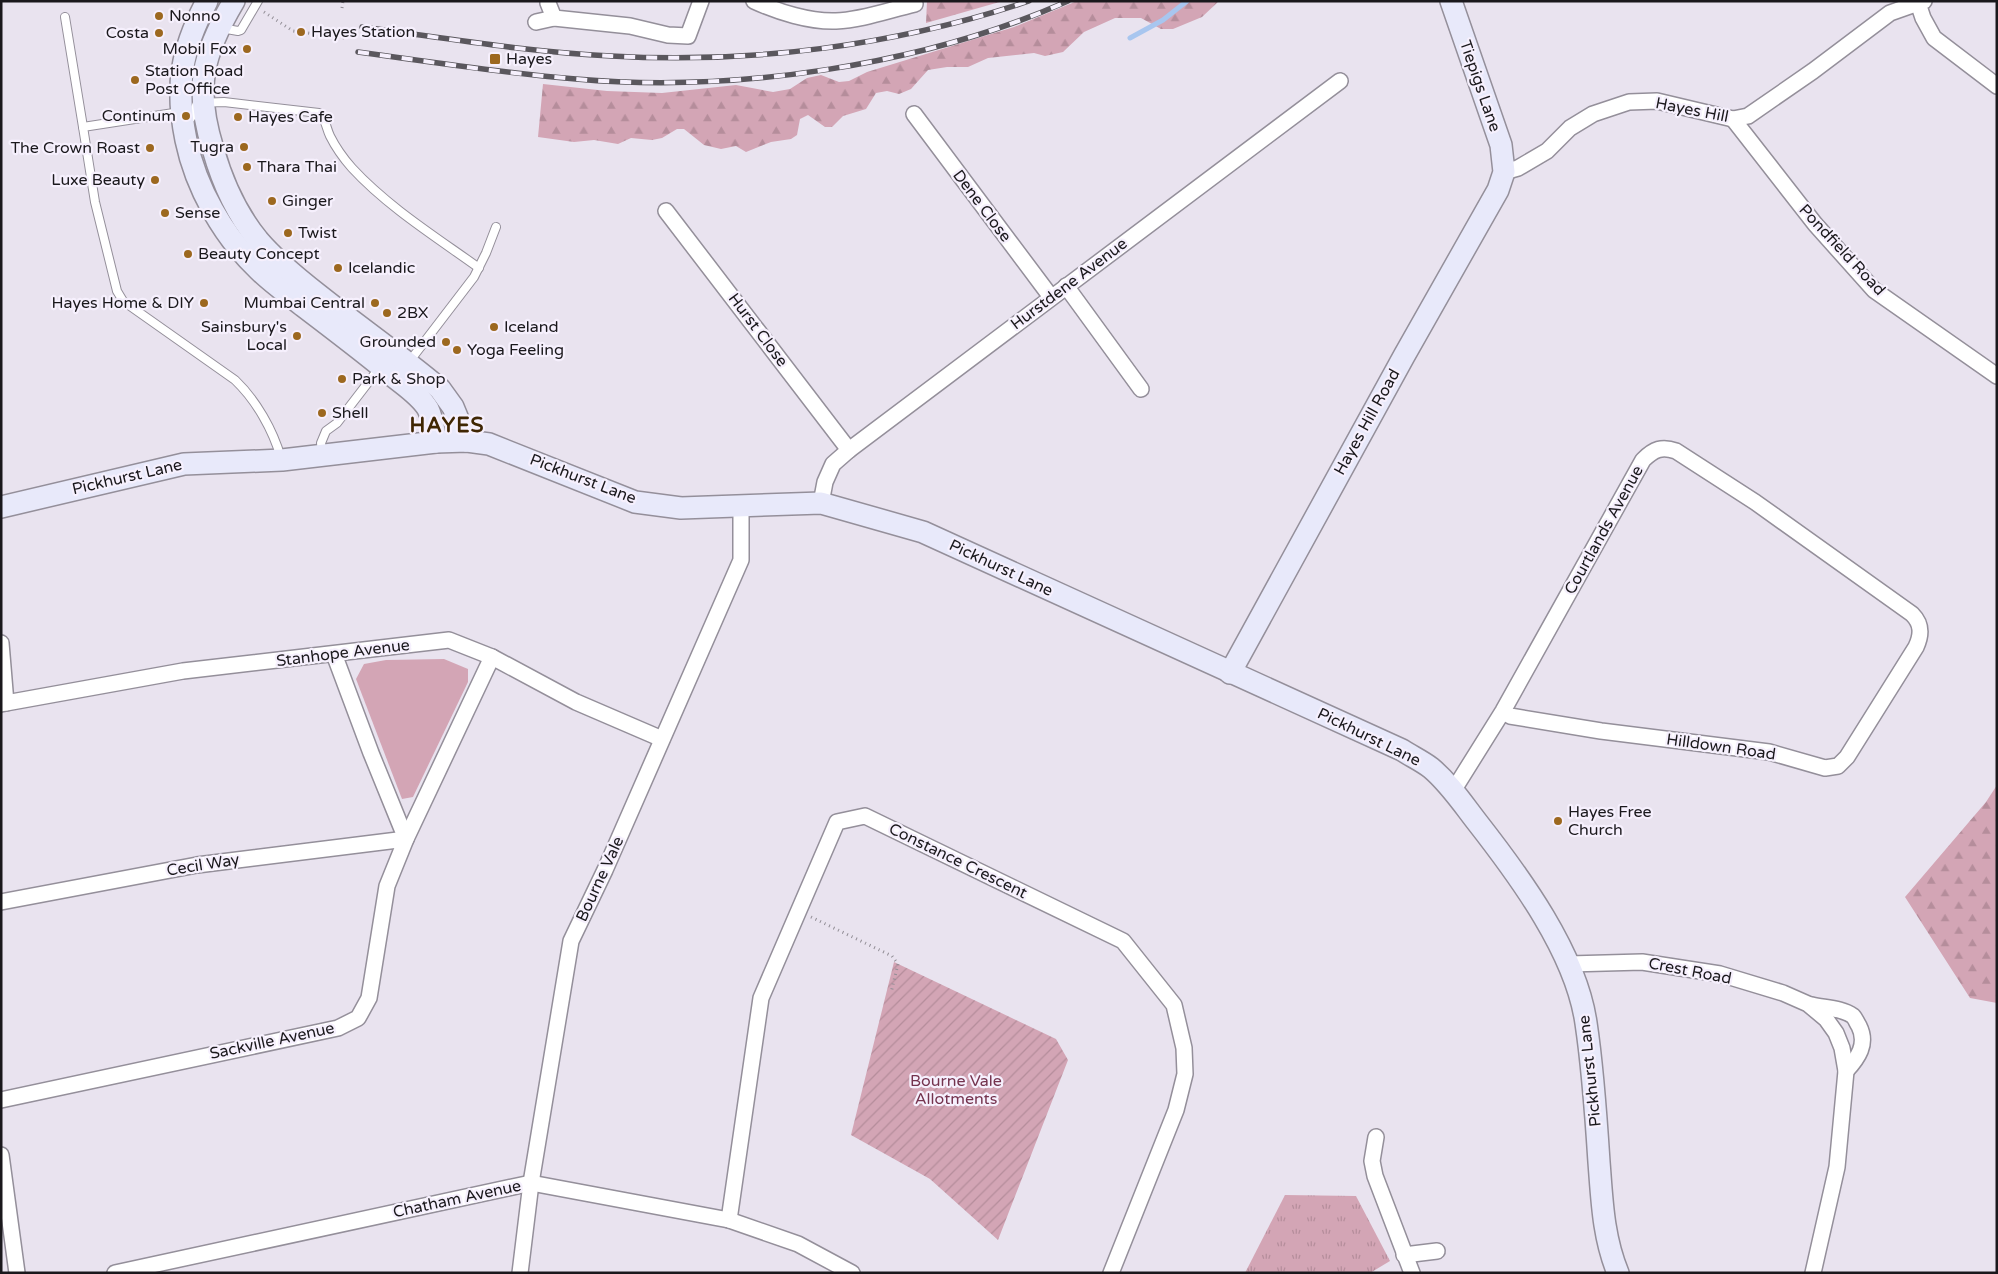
<svg xmlns="http://www.w3.org/2000/svg" width="1998" height="1274" viewBox="0 0 1998 1274" font-family="'Varela Round',sans-serif">
  <style>
    .grass { fill: url(#grass-tufts) }
    .forest { fill: url(#forest-firs) }
    .park { fill: #d3a5b5 }
    .garden { fill: url(#garden-furrows) }
    .lines { fill: none; stroke-linecap: round; stroke-linejoin: round }
    .stream { stroke: #a8c6ef; stroke-width: 5 }
    .lane-casing { stroke: #948f9a; stroke-width: 10 }
    .street-casing { stroke: #948f9a; stroke-width: 18 }
    .secondary-casing { stroke: #948f9a; stroke-width: 24 }
    .path { stroke: #918d95; stroke-width: 3; stroke-dasharray: 1 4; stroke-linecap: butt }
    .lane { stroke: #fff; stroke-width: 8 }
    .street { stroke: #fff; stroke-width: 15 }
    .secondary { stroke: #e8e9fa; stroke-width: 21 }
    .rail-casing { stroke: #5a575d; stroke-width: 5.5 }
    .rail { stroke: #f6f0fd; stroke-width: 4; stroke-dasharray: 11; stroke-linecap: butt }
    .poi-dot { fill: #9c681f; stroke: #f6f0fd; stroke-width: 2 }
    .labels { text-anchor: middle; dominant-baseline: central; stroke-width: 4.5; stroke-linejoin: round; paint-order: stroke }
    .poi-label { font-size: 16px; fill: #1a181c; stroke: #f6f0fd; text-anchor: start }
    .street-label { font-size: 16px; fill: #1a181c; stroke: #f6f0fd }
    .park-label { font-size: 16px; fill: #74334e; stroke: #f6f0fd }
    .district-label { font-size: 21px; font-weight: bold; letter-spacing: 1px; fill: #3f2603; stroke: #f6f0fd }
  </style>
  <defs>
    <pattern id="grass-tufts" width="24" height="20" patternUnits="userSpaceOnUse" patternTransform="scale(1.25)"><rect width="24" height="20" fill="#d3a5b5"/><path d="M3 7l-1-3M5 7V3M7 7l1-3M15 17l-1-3M17 17v-4M19 17l1-3" fill="none" stroke="#b58d9b"/></pattern>
    <pattern id="forest-firs" width="22" height="20" patternUnits="userSpaceOnUse" patternTransform="scale(1.25)"><rect width="22" height="20" fill="#d3a5b5"/><path d="M5 1l3.5 6h-7zM16 11l3.5 6h-7z" fill="#b58d9b"/></pattern>
    <pattern id="garden-furrows" width="10" height="10" patternUnits="userSpaceOnUse" patternTransform="scale(1.25)"><rect width="10" height="10" fill="#d3a5b5"/><path d="M-1 1l2-2M0 10L10 0M9 11l2-2" fill="none" stroke="#b58d9b"/></pattern>
  </defs>
  <rect width="100%" height="100%" fill="#e9e3ef"/>
  <path class="grass" d="M 1285,1195 L 1356,1196 L 1390,1261 L 1370,1273 L 1245,1273 Z"/>
  <g class="forest">
    <path d="M 927,1 L 1003,1 L 926,23 Z"/>
    <path d="M 1077,1 L 1219,1 L 1202,17 L 1173,29 L 1161,29 L 1141,18 L 1115,18 L 1084,32 L 1063,52 L 1045,56 L 1034,53 L 988,58 L 968,67 L 947,67 L 928,70 L 911,89 L 899,94 L 887,91 L 876,93 L 866,109 L 843,116 L 832,127 L 825,127 L 808,115 L 800,119 L 797,135 L 791,139 L 771,142 L 746,152 L 736,146 L 721,149 L 704,145 L 684,129 L 677,129 L 662,138 L 652,140 L 631,138 L 618,144 L 594,140 L 574,142 L 538,137 L 543,84 L 607,91 L 662,93 L 736,85 L 773,92 L 790,89 L 807,78 L 821,75 L 839,82 L 849,81 L 867,72 L 1014,27 Z"/>
    <path d="M 1997,785 L 1997,1003 L 1970,998 L 1905,897 L 1986,802 Z"/>
  </g>
  <path class="park" d="M 444,659 L 468,669 L 468,682 L 413,797 L 402,799 L 356,679 L 364,664 L 386,660 Z"/>
  <path class="garden" d="M 894,962 L 1056,1039 L 1068,1060 L 998,1240 L 930,1179 L 851,1135 Z"/>
  <g class="lines">
    <path class="stream" d="M 1130,38 L 1163,20 L 1187,1"/>
    <g class="lane-casing">
      <g id="lane">
        <path d="M 65,17 L 83,127"/>
        <path d="M 221,28 L 238,31 L 241,30 L 258,1"/>
        <path d="M 180,112 L 83,127 L 95,202 L 117,291 L 123,301 L 235,380 C 256,400 273,430 281,458"/>
        <path d="M 187,119 L 191,118 L 197,103 L 224,102 L 319,113 C 326,119 326,128 330,136 C 336,148 344,159 352,168 C 388,207 436,237 479,268"/>
        <path d="M 409,362 L 474,277 L 486,253 L 496,227"/>
        <path d="M 322,454 L 321,443 L 326,431 L 337,423 L 380,367"/>
      </g>
    </g>
    <g class="street-casing">
      <g id="street">
        <path d="M 754,1 C 778,12 810,22 836,21 C 862,20 889,10 915,4"/>
        <path d="M 548,3 L 554,18 L 630,26 L 668,35 L 688,36 L 701,1"/>
        <path d="M 1918,3 L 1923,18 L 1934,38 L 1997,86"/>
        <path d="M 536,22 L 554,18"/>
        <path d="M 914,114 L 1051,297"/>
        <path d="M 1733,119 L 1815,224 L 1874,290 L 1997,376"/>
        <path d="M 1504,172 L 1518,168 L 1547,151 L 1570,128 L 1593,114 L 1629,102 L 1657,101 L 1733,119 L 1748,116 L 1813,71 L 1890,13 L 1924,1"/>
        <path d="M 666,211 L 849,450"/>
        <path d="M 1066,286 L 1141,389"/>
        <path d="M 821,503 L 825,482 L 833,464 L 849,450 L 1340,81"/>
        <path d="M 1,643 L 6,703 L 1,704"/>
        <path d="M 6,703 L 183,671 L 449,640 L 492,657 L 576,702 L 662,739"/>
        <path d="M 1453,791 L 1503,711 L 1643,460 C 1654,449 1662,446 1676,451 L 1755,502 L 1912,614 C 1922,624 1922,634 1916,647 L 1847,757 L 1838,766 L 1825,768 L 1769,752 L 1601,731 L 1510,716 L 1503,711"/>
        <path d="M 1,902 L 197,865 L 406,839 L 371,753 L 334,654"/>
        <path d="M 1569,964 L 1642,962 L 1720,974 L 1783,993 L 1808,1004 L 1826,1019 L 1836,1033 L 1842,1048 L 1846,1071 L 1837,1167 L 1813,1273"/>
        <path d="M 1812,1005 C 1825,1008 1842,1008 1853,1016 C 1855,1018 1857,1023 1859,1026 C 1868,1044 1858,1058 1846,1071"/>
        <path d="M 1,1100 L 338,1028 L 358,1018 L 369,998 L 387,886 L 406,839 L 492,657"/>
        <path d="M 1376,1137 L 1372,1161 L 1375,1176 L 1412,1273"/>
        <path d="M 1,1155 L 17,1273"/>
        <path d="M 729,1220 L 761,998 L 837,822 L 865,816 L 1123,941 L 1174,1005 L 1184,1048 L 1185,1074 L 1176,1110 L 1111,1273"/>
        <path d="M 1404,1255 L 1437,1251"/>
        <path d="M 115,1273 L 531,1183 L 729,1220 L 798,1244 L 852,1273"/>
        <path d="M 520,1273 L 531,1183 L 571,941 L 605,870 L 741,560 L 741,505"/>
      </g>
    </g>
    <g class="secondary-casing">
      <g id="secondary">
        <path d="M 207,1 C 181,50 175,86 186,140 C 196,188 223,236 259,270 C 272,283 288,294 303,306 C 332,328 361,350 389,373 C 402,384 420,395 428,409 C 433,419 434,432 436,442"/>
        <path d="M 234,1 C 202,55 194,88 213,149 C 222,181 236,213 258,240 C 276,261 298,279 320,296 C 359,327 401,356 440,389 L 453,407 L 467,441"/>
        <path d="M 1,507 L 184,464 L 282,460 L 436,442 L 467,441 L 489,444 L 635,502 L 681,508 L 821,503 L 923,532 L 1402,750 C 1411,756 1422,761 1431,768 C 1449,783 1463,804 1477,822 C 1520,877 1576,953 1586,1023 C 1593,1069 1596,1115 1599,1162 C 1602,1200 1603,1237 1618,1273"/>
        <path d="M 1230,673 L 1404,356 L 1498,190 L 1504,172 L 1501,145 L 1451,1"/>
      </g>
    </g>
    <g class="path">
      <path d="M 342,8 L 343,1"/>
      <path d="M 264,12 L 293,31 L 344,38"/>
      <path d="M 811,917 L 892,956 L 898,964 L 891,993"/>
    </g>
    <use href="#lane" class="lane"/>
    <use href="#street" class="street"/>
    <use href="#secondary" class="secondary"/>
    <g class="rail-casing">
      <g id="rail">
        <path d="M 362,27 C 445,38 527,52 611,56 C 751,64 895,46 1029,1"/>
        <path d="M 358,52 C 431,62 503,73 576,79 C 734,93 922,66 1068,1"/>
      </g>
    </g>
    <use href="#rail" class="rail"/>
  </g>
  <g class="poi-dot">
    <circle cx="159" cy="16" r="5"/>
    <circle cx="301" cy="32" r="5"/>
    <circle cx="159" cy="33" r="5"/>
    <circle cx="247" cy="49" r="5"/>
    <rect x="489" y="53" width="12" height="12" rx="2.5"/>
    <circle cx="135" cy="80" r="5"/>
    <circle cx="186" cy="116" r="5"/>
    <circle cx="238" cy="117" r="5"/>
    <circle cx="244" cy="147" r="5"/>
    <circle cx="150" cy="148" r="5"/>
    <circle cx="247" cy="167" r="5"/>
    <circle cx="155" cy="180" r="5"/>
    <circle cx="272" cy="201" r="5"/>
    <circle cx="165" cy="213" r="5"/>
    <circle cx="288" cy="233" r="5"/>
    <circle cx="188" cy="254" r="5"/>
    <circle cx="338" cy="268" r="5"/>
    <circle cx="204" cy="303" r="5"/>
    <circle cx="375" cy="303" r="5"/>
    <circle cx="387" cy="313" r="5"/>
    <circle cx="494" cy="327" r="5"/>
    <circle cx="297" cy="336" r="5"/>
    <circle cx="446" cy="342" r="5"/>
    <circle cx="457" cy="350" r="5"/>
    <circle cx="342" cy="379" r="5"/>
    <circle cx="322" cy="413" r="5"/>
    <circle cx="1558" cy="821" r="5"/>
  </g>
  <g class="labels">
    <g class="poi-label">
      <text x="169" y="16">Nonno</text>
      <text x="311" y="32">Hayes Station</text>
      <text x="149" y="33" text-anchor="end">Costa</text>
      <text x="237" y="49" text-anchor="end">Mobil Fox</text>
      <text x="506" y="59">Hayes</text>
      <text x="145" y="71">Station Road<tspan x="145" dy="18">Post Office</tspan></text>
      <text x="176" y="116" text-anchor="end">Continum</text>
      <text x="248" y="117">Hayes Cafe</text>
      <text x="234" y="147" text-anchor="end">Tugra</text>
      <text x="140" y="148" text-anchor="end">The Crown Roast</text>
      <text x="257" y="167">Thara Thai</text>
      <text x="145" y="180" text-anchor="end">Luxe Beauty</text>
      <text x="282" y="201">Ginger</text>
      <text x="175" y="213">Sense</text>
      <text x="298" y="233">Twist</text>
      <text x="198" y="254">Beauty Concept</text>
      <text x="348" y="268">Icelandic</text>
      <text x="194" y="303" text-anchor="end">Hayes Home &amp; DIY</text>
      <text x="365" y="303" text-anchor="end">Mumbai Central</text>
      <text x="397" y="313">2BX</text>
      <text x="287" y="327" text-anchor="end">Sainsbury's<tspan x="287" dy="18">Local</tspan></text>
      <text x="504" y="327">Iceland</text>
      <text x="436" y="342" text-anchor="end">Grounded</text>
      <text x="467" y="350">Yoga Feeling</text>
      <text x="352" y="379">Park &amp; Shop</text>
      <text x="332" y="413">Shell</text>
      <text x="1568" y="812">Hayes Free<tspan x="1568" dy="18">Church</tspan></text>
    </g>
    <g class="street-label">
      <text transform="translate(1480 86) rotate(71)">Tiepigs Lane</text>
      <text transform="translate(1692 110) rotate(11)">Hayes Hill</text>
      <text transform="translate(982 206) rotate(53)">Dene Close</text>
      <text transform="translate(1842 250) rotate(47)">Pondfield Road</text>
      <text transform="translate(1069 284) rotate(-37)">Hurstdene Avenue</text>
      <text transform="translate(758 330) rotate(53)">Hurst Close</text>
      <text transform="translate(1367 422) rotate(-61)">Hayes Hill Road</text>
      <text transform="translate(127 477) rotate(-13)">Pickhurst Lane</text>
      <text transform="translate(583 479) rotate(21)">Pickhurst Lane</text>
      <text transform="translate(1604 530) rotate(-61)">Courtlands Avenue</text>
      <text transform="translate(1001 568) rotate(25)">Pickhurst Lane</text>
      <text transform="translate(343 653) rotate(-7)">Stanhope Avenue</text>
      <text transform="translate(1369 737) rotate(26)">Pickhurst Lane</text>
      <text transform="translate(1721 747) rotate(8)">Hilldown Road</text>
      <text transform="translate(958 861) rotate(26)">Constance Crescent</text>
      <text transform="translate(203 865) rotate(-9)">Cecil Way</text>
      <text transform="translate(600 879) rotate(-65)">Bourne Vale</text>
      <text transform="translate(1690 971) rotate(11)">Crest Road</text>
      <text transform="translate(272 1041) rotate(-12)">Sackville Avenue</text>
      <text transform="translate(1590 1071) rotate(-96)">Pickhurst Lane</text>
      <text transform="translate(457 1199) rotate(-12)">Chatham Avenue</text>
    </g>
    <g class="park-label">
      <text x="956" y="1081">Bourne Vale<tspan x="956" dy="18">Allotments</tspan></text>
    </g>
    <g class="district-label">
      <text x="447" y="425">HAYES</text>
    </g>
  </g>
  <rect width="1998" height="1274" fill="none" stroke="#1a181c" stroke-width="5"/>
</svg>
